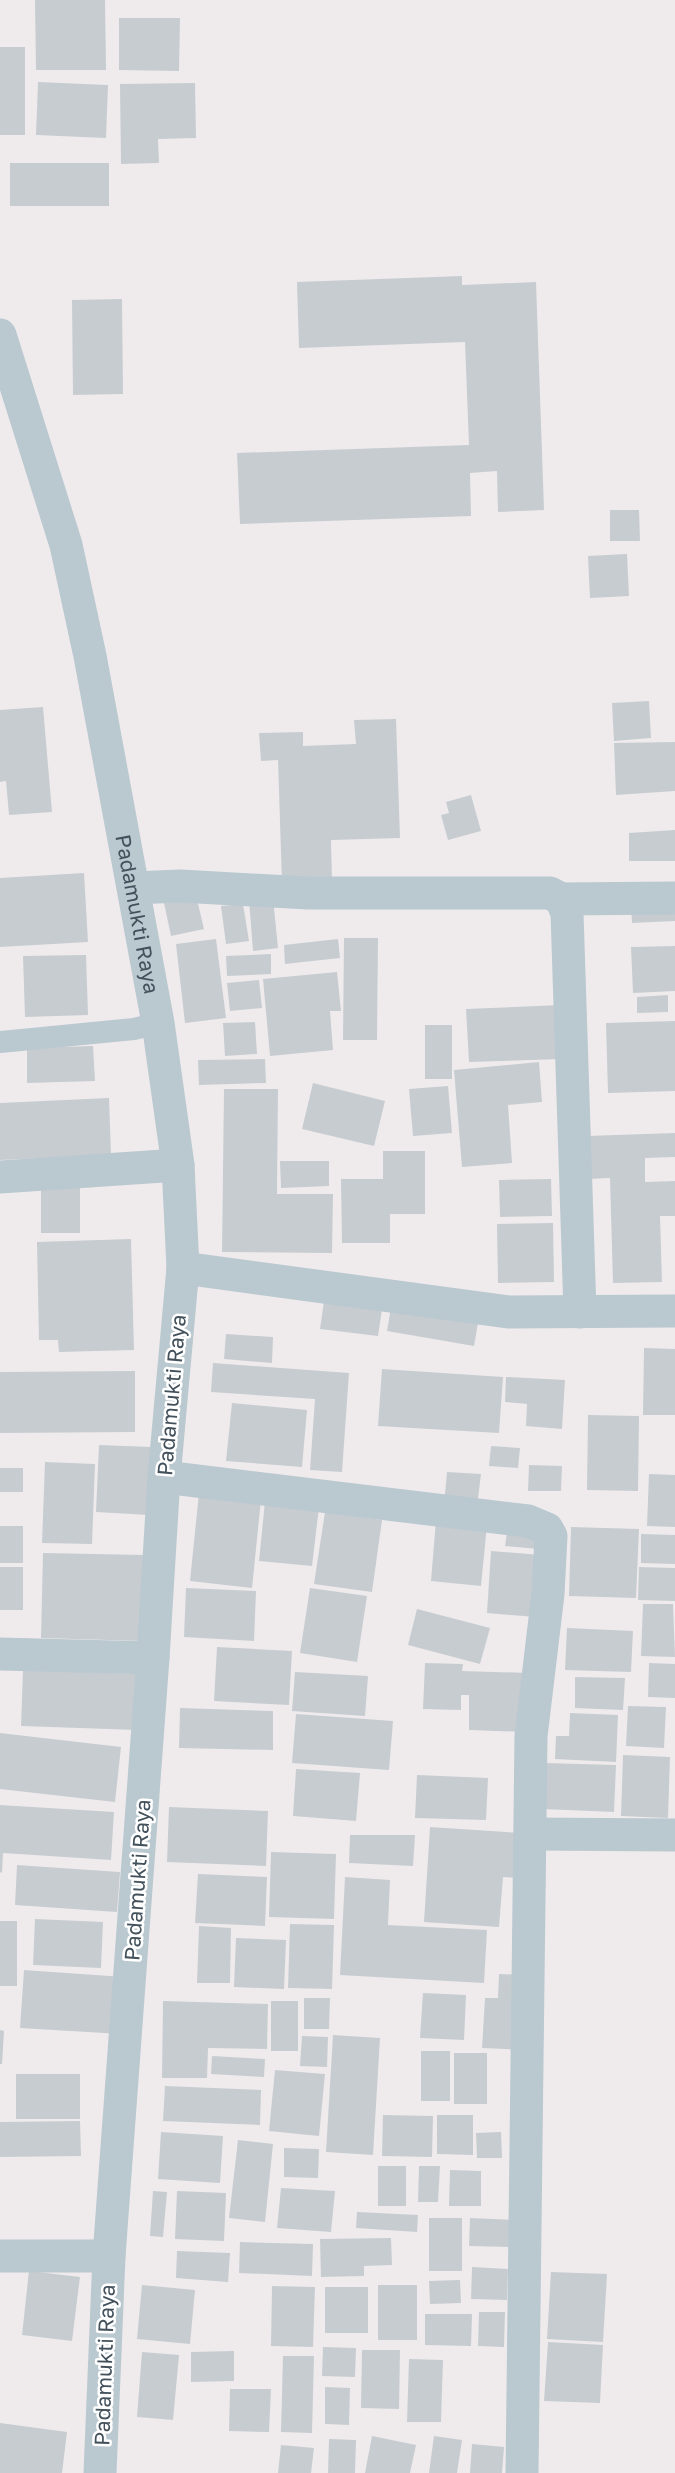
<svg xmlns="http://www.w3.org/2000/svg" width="675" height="2473" viewBox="0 0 675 2473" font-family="'Golos Text',sans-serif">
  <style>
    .building { fill: #c7ccd1 }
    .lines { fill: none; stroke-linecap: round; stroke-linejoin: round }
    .service { stroke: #bac8d0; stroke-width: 22 }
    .minor { stroke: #bac8d0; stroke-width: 33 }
    .tertiary { stroke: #bac8d0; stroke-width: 33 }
    .labels { text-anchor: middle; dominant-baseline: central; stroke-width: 5; stroke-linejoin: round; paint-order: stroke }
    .street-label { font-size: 21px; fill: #42515b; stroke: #fff }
  </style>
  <rect width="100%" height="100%" fill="#efebec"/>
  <g class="building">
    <path d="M 35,0 L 105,0 L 106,70 L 36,70 Z"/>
    <path d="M 119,18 L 180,18 L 179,71 L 119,70 Z"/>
    <rect x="0" y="47" width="25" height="88"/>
    <path d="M 38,82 L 108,85 L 106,138 L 36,135 Z"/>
    <path d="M 195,83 L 196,138 L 158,139 L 159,163 L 121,164 L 120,84 Z"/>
    <rect x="10" y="163" width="99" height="43"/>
    <path d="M 462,276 L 462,285 L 536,282 L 544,510 L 498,512 L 497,471 L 470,473 L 471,516 L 240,524 L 237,453 L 469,445 L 465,342 L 299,348 L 297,282 Z"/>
    <path d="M 122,299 L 123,394 L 73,395 L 72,300 Z"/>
    <path d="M 610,510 L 639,510 L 640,541 L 610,541 Z"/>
    <path d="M 627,554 L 629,596 L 590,598 L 588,556 Z"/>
    <path d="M 649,701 L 651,738 L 614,741 L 612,703 Z"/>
    <path d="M 43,707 L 52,812 L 9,815 L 6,781 L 0,782 L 0,710 Z"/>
    <path d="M 396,719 L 400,838 L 331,840 L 332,881 L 282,883 L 278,760 L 261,761 L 259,733 L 303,732 L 303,746 L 356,744 L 354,720 Z"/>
    <path d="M 675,742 L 675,791 L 616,795 L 614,743 Z"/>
    <path d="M 471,795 L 481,831 L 448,840 L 441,815 L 449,813 L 446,802 Z"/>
    <path d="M 675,830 L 675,861 L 629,861 L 629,833 Z"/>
    <path d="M 84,873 L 88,942 L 0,947 L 0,878 Z"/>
    <path d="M 195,891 L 204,929 L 171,936 L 163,898 Z"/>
    <path d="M 273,898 L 278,948 L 253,951 L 249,900 Z"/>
    <path d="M 675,902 L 675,921 L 632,923 L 631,903 Z"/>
    <path d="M 243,904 L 249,941 L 226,944 L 221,906 Z"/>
    <path d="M 344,938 L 378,938 L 377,1040 L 343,1040 Z"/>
    <path d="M 216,939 L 226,1018 L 185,1023 L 176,944 Z"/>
    <path d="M 338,939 L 340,958 L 285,964 L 284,945 Z"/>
    <path d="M 675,946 L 675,991 L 633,993 L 631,947 Z"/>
    <path d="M 271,954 L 271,974 L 227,976 L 226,956 Z"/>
    <path d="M 86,955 L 88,1015 L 25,1017 L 23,956 Z"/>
    <path d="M 337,972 L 341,1011 L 330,1011 L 333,1050 L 270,1056 L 263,979 Z"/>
    <path d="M 259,980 L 262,1008 L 230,1011 L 227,983 Z"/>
    <path d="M 668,995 L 668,1012 L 637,1013 L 637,997 Z"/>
    <path d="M 560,1005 L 562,1059 L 469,1062 L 466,1009 Z"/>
    <path d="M 675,1021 L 675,1091 L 608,1093 L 606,1023 Z"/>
    <path d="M 255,1022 L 257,1054 L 225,1056 L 223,1023 Z"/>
    <rect x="425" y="1025" width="27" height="54"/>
    <path d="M 93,1046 L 95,1081 L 27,1083 L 27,1048 Z"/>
    <path d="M 265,1059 L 266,1083 L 199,1085 L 198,1060 Z"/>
    <path d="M 539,1062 L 542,1102 L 508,1105 L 512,1163 L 462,1167 L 454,1070 Z"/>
    <path d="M 313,1083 L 385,1101 L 374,1146 L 302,1129 Z"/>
    <path d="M 448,1086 L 452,1133 L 413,1136 L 409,1089 Z"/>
    <path d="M 224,1089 L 278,1089 L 277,1194 L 333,1194 L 332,1253 L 222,1252 Z"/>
    <path d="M 109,1098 L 111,1155 L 0,1160 L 0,1103 Z"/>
    <path d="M 675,1133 L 675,1157 L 645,1158 L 645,1182 L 675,1181 L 675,1216 L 660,1216 L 662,1282 L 613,1283 L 610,1178 L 588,1179 L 587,1136 Z"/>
    <path d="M 383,1151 L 425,1151 L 425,1214 L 390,1214 L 390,1243 L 342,1243 L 341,1179 L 383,1179 Z"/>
    <path d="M 280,1161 L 329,1161 L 329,1186 L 281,1188 Z"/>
    <path d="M 551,1179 L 552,1216 L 500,1217 L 499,1180 Z"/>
    <rect x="41" y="1184" width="39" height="49"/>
    <path d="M 553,1223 L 554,1282 L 498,1283 L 497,1224 Z"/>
    <path d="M 131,1239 L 134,1350 L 59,1352 L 58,1340 L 39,1340 L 37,1242 Z"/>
    <path d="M 324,1301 L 382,1309 L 378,1336 L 320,1329 Z"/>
    <path d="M 391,1308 L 478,1323 L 474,1346 L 387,1331 Z"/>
    <path d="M 226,1334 L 273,1337 L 272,1363 L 224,1359 Z"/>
    <path d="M 644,1348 L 675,1349 L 675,1415 L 643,1415 Z"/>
    <path d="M 213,1363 L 349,1373 L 342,1472 L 310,1470 L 315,1399 L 211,1392 Z"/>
    <path d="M 382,1369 L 503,1377 L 499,1433 L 378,1426 Z"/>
    <path d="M 135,1371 L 135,1432 L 0,1433 L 0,1372 Z"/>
    <path d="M 506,1377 L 565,1380 L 562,1429 L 526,1426 L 527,1404 L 505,1402 Z"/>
    <path d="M 232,1403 L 307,1410 L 302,1467 L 226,1461 Z"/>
    <path d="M 588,1415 L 639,1416 L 638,1491 L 587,1490 Z"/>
    <path d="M 99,1445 L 152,1447 L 149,1515 L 96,1512 Z"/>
    <path d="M 491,1446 L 520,1448 L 518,1468 L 489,1466 Z"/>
    <path d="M 45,1462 L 95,1464 L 92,1544 L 42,1543 Z"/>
    <path d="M 529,1465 L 562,1466 L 561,1491 L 528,1491 Z"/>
    <rect x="0" y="1468" width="23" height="24"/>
    <path d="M 447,1472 L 481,1474 L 477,1507 L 444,1504 Z"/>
    <path d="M 649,1474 L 675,1475 L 675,1527 L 647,1526 Z"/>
    <path d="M 199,1493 L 261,1500 L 252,1588 L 190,1581 Z"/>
    <path d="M 265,1501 L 319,1507 L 312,1566 L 259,1561 Z"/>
    <path d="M 325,1512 L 382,1520 L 372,1592 L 314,1584 Z"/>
    <path d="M 436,1520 L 487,1525 L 481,1586 L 431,1581 Z"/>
    <path d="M 508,1525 L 540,1528 L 538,1549 L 505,1546 Z"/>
    <rect x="0" y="1526" width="23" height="37"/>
    <path d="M 571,1527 L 639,1529 L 636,1598 L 569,1596 Z"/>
    <path d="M 641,1534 L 675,1535 L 675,1564 L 641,1563 Z"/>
    <path d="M 491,1551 L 541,1555 L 536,1617 L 487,1613 Z"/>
    <path d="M 43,1553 L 145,1555 L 143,1641 L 41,1638 Z"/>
    <rect x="0" y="1567" width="23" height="43"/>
    <path d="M 639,1567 L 675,1568 L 675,1601 L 638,1600 Z"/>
    <path d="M 186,1588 L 256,1591 L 254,1641 L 184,1637 Z"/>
    <path d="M 310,1588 L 367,1596 L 357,1662 L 300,1653 Z"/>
    <path d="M 643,1604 L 673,1604 L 675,1657 L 641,1656 Z"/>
    <path d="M 417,1609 L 490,1628 L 480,1664 L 408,1645 Z"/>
    <path d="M 567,1628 L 633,1631 L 631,1672 L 565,1670 Z"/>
    <path d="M 217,1647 L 292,1651 L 289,1705 L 214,1701 Z"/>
    <path d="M 425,1663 L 463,1664 L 462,1671 L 529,1673 L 527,1732 L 469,1730 L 469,1695 L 461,1695 L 461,1710 L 423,1709 Z"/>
    <path d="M 649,1663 L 675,1664 L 675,1698 L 648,1697 Z"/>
    <path d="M 23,1670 L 139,1674 L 137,1730 L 21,1726 Z"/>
    <path d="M 295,1672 L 368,1676 L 365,1716 L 292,1711 Z"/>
    <path d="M 575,1677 L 625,1678 L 623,1710 L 575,1708 Z"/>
    <path d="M 628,1706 L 666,1707 L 664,1748 L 626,1746 Z"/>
    <path d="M 180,1708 L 273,1711 L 273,1750 L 179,1748 Z"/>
    <path d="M 570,1713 L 618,1715 L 616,1762 L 555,1759 L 556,1736 L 569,1736 Z"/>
    <path d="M 296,1714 L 393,1721 L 389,1770 L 292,1763 Z"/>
    <path d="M 0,1733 L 121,1747 L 115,1802 L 0,1789 Z"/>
    <path d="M 623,1755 L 670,1757 L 668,1818 L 621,1816 Z"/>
    <path d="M 544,1763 L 616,1765 L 614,1812 L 542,1809 Z"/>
    <path d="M 296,1769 L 360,1773 L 356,1821 L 293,1816 Z"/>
    <path d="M 417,1775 L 488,1778 L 486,1820 L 415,1818 Z"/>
    <path d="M 0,1805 L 114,1812 L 111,1860 L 3,1853 L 2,1873 L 0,1872 Z"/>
    <path d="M 169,1807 L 268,1811 L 266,1866 L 167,1862 Z"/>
    <path d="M 430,1827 L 520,1833 L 517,1878 L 503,1877 L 499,1927 L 424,1922 Z"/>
    <path d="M 350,1835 L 415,1835 L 413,1866 L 349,1863 Z"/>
    <path d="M 271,1852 L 336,1854 L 334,1919 L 269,1917 Z"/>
    <path d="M 17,1865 L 120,1872 L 117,1912 L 15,1905 Z"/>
    <path d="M 198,1874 L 267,1877 L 265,1926 L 195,1923 Z"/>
    <path d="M 345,1877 L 390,1880 L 388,1925 L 487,1930 L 484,1983 L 340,1975 Z"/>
    <path d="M 35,1919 L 103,1922 L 101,1968 L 33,1965 Z"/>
    <rect x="0" y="1921" width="17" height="65"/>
    <path d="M 290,1924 L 334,1925 L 332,1989 L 288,1988 Z"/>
    <path d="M 199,1926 L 231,1928 L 230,1983 L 197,1983 Z"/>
    <path d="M 236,1938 L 286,1940 L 284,1989 L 234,1987 Z"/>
    <path d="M 24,1970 L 124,1977 L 121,2034 L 20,2028 Z"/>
    <path d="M 499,1974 L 528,1975 L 524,2050 L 482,2048 L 485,1998 L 498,1998 Z"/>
    <path d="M 423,1993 L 466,1995 L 464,2040 L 420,2038 Z"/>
    <path d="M 304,1998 L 330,1998 L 329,2029 L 304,2029 Z"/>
    <path d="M 163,2001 L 268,2004 L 267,2049 L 208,2048 L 207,2078 L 162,2078 Z"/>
    <rect x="271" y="2001" width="27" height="50"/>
    <path d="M 0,2030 L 4,2031 L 2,2064 L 0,2064 Z"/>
    <path d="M 333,2035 L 380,2038 L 373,2155 L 326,2152 Z"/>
    <path d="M 302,2036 L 328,2037 L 327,2067 L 300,2066 Z"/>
    <rect x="421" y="2051" width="29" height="50"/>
    <rect x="454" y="2053" width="33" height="51"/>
    <path d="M 212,2056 L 265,2059 L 264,2077 L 211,2074 Z"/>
    <path d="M 275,2070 L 325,2074 L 319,2136 L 269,2131 Z"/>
    <rect x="16" y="2074" width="64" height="45"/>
    <path d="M 165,2086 L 261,2090 L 260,2125 L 163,2121 Z"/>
    <path d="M 383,2115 L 433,2116 L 432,2157 L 382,2156 Z"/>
    <path d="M 437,2115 L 473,2115 L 473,2155 L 437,2154 Z"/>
    <path d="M 80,2121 L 81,2156 L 0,2157 L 0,2122 Z"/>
    <path d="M 161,2132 L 223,2136 L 220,2183 L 158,2179 Z"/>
    <path d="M 501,2132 L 502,2158 L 477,2158 L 476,2133 Z"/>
    <path d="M 238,2140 L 273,2144 L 265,2222 L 229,2218 Z"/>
    <path d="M 284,2148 L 319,2149 L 318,2178 L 284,2177 Z"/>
    <rect x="378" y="2166" width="28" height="40"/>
    <path d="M 419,2166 L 440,2166 L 438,2202 L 418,2202 Z"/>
    <path d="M 450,2170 L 481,2171 L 481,2206 L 449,2206 Z"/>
    <path d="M 281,2188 L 335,2191 L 331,2232 L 277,2228 Z"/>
    <path d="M 153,2191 L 167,2192 L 163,2237 L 150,2236 Z"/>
    <path d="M 177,2191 L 226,2193 L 224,2241 L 175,2239 Z"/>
    <path d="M 357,2212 L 418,2215 L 417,2232 L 356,2228 Z"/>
    <rect x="429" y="2218" width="33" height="53"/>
    <path d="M 470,2218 L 513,2220 L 512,2247 L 469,2246 Z"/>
    <path d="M 391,2238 L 392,2265 L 364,2266 L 364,2276 L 321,2277 L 320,2239 Z"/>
    <path d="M 240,2242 L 313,2244 L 312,2276 L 239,2273 Z"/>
    <path d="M 177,2251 L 230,2253 L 228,2282 L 176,2278 Z"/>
    <path d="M 472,2267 L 508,2269 L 507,2300 L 471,2299 Z"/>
    <path d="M 29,2271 L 80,2277 L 72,2341 L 22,2335 Z"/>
    <path d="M 551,2272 L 607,2274 L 603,2342 L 547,2339 Z"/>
    <path d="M 460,2280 L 461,2303 L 430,2304 L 429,2281 Z"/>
    <path d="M 142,2285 L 195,2290 L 190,2344 L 137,2339 Z"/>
    <rect x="378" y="2285" width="39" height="55"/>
    <path d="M 272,2286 L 315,2287 L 313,2347 L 271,2346 Z"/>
    <rect x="325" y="2287" width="43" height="46"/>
    <path d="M 479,2312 L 505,2312 L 504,2347 L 478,2346 Z"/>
    <path d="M 425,2314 L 472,2314 L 471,2346 L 425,2345 Z"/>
    <path d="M 548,2342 L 603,2345 L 600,2403 L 544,2401 Z"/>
    <path d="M 323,2347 L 356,2348 L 355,2377 L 322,2376 Z"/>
    <path d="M 362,2350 L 400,2350 L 399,2409 L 361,2408 Z"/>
    <path d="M 234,2351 L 234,2381 L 191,2382 L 191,2352 Z"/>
    <path d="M 142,2352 L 179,2355 L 173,2420 L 137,2417 Z"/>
    <path d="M 283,2356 L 314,2356 L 312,2433 L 281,2432 Z"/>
    <path d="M 409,2359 L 443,2360 L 441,2422 L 407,2422 Z"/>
    <path d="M 325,2387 L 350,2388 L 349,2425 L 325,2424 Z"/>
    <path d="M 230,2389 L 271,2389 L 269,2432 L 229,2431 Z"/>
    <path d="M 0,2423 L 67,2432 L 62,2473 L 0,2473 Z"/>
    <path d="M 372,2436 L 416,2445 L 410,2473 L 365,2473 Z"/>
    <path d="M 434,2436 L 462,2440 L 457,2473 L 429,2473 Z"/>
    <path d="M 329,2439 L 356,2440 L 355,2473 L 328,2473 Z"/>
    <path d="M 472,2444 L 504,2447 L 502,2473 L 470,2473 Z"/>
    <path d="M 281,2445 L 314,2448 L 311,2473 L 278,2473 Z"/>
  </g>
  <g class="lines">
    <path class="service" d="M 0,1042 L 134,1029 L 158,1023"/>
    <g class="minor">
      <path d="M 134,888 L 180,886 L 308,893 L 550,893 L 561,899 L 567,913 L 580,1312"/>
      <path d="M 561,899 L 675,898"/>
      <path d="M 0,1177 L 178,1165"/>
      <path d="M 164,1477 L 528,1521 L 547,1529 L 551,1536 L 548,1594 L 531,1736 L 522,2473"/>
      <path d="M 0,1654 L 153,1658"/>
      <path d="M 531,1834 L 675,1835"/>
      <path d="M 0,2256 L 109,2256"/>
    </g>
    <g class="tertiary">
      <path id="s1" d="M 0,335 L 66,545 L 90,656 L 158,1023 L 178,1165 L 183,1268 L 164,1477 L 153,1658 L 109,2256 L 100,2473"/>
      <path d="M 183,1268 L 508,1312 L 675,1311"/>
    </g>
  </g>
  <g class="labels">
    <g class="street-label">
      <text stroke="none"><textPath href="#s1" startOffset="596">Padamukti Raya</textPath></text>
      <text transform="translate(171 1395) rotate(-85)">Padamukti Raya</text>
      <text transform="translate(137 1880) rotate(-86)">Padamukti Raya</text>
      <text transform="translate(104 2365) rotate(-88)">Padamukti Raya</text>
    </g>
  </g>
</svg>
